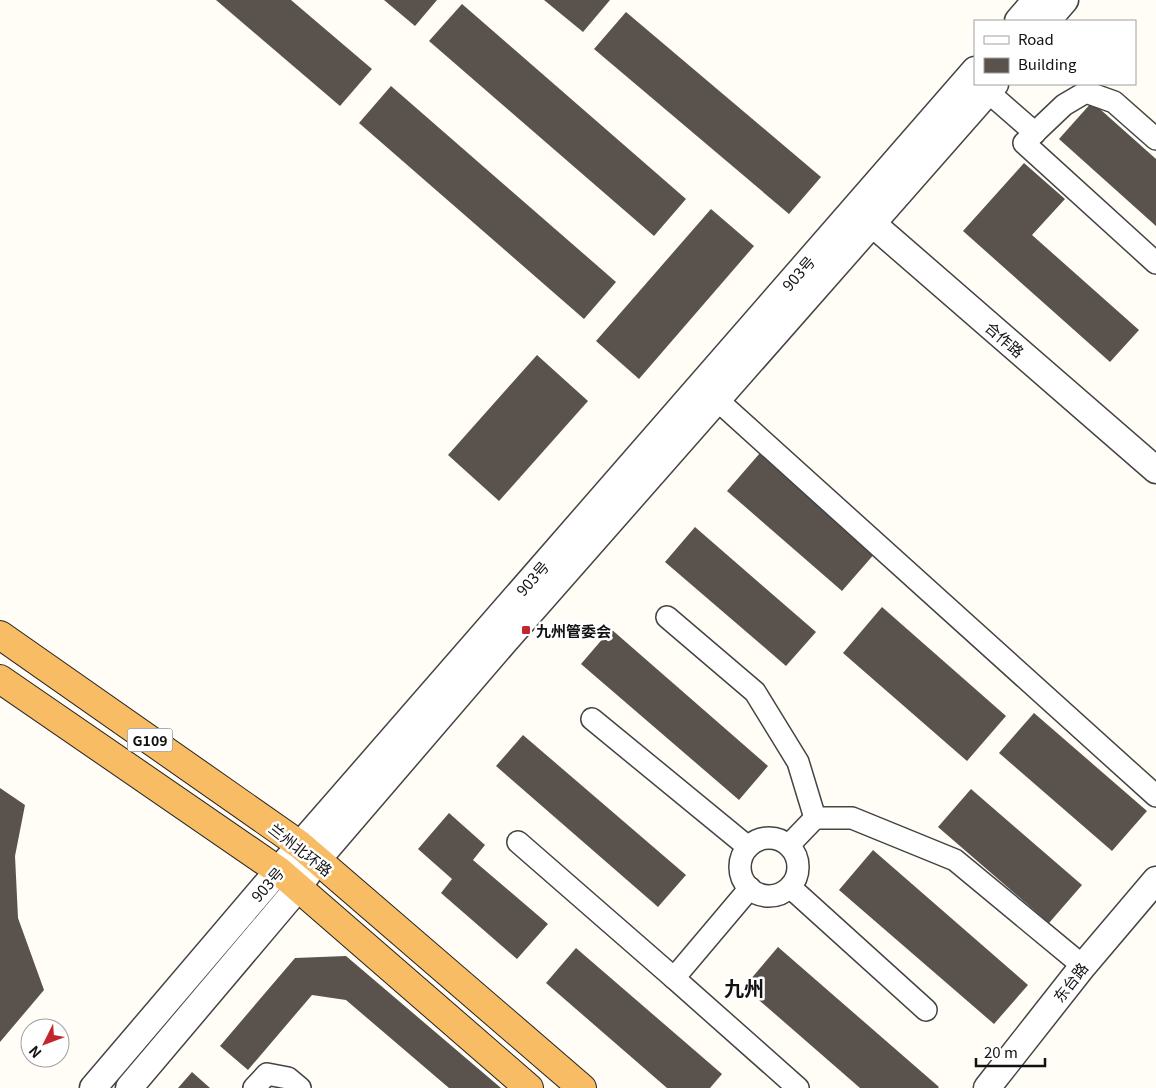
<svg xmlns="http://www.w3.org/2000/svg" width="1156" height="1088" viewBox="0 0 1156 1088" font-family="Georgia,'Noto Sans SC',serif">
  <style>
    .building { fill: #5a524d }
    .lines { fill: none; stroke-linecap: round; stroke-linejoin: round }
    .minor-casing { stroke: #444; stroke-width: 24 }
    .tertiary-casing { stroke: #444; stroke-width: 29 }
    .trunk-casing { stroke: #222; stroke-width: 30 }
    .minor { stroke: #fff; stroke-width: 21 }
    .tertiary { stroke: #fff; stroke-width: 26 }
    .trunk { stroke: #f7bc64; stroke-width: 28 }
    .poi-dot { fill: #c4262e; stroke: #fff; stroke-width: 2 }
    .labels { text-anchor: middle; dominant-baseline: central; stroke-width: 5; stroke-linejoin: round; paint-order: stroke }
    .shield { fill: #fff; stroke: #585858; stroke-width: 1 }
    .shield-label { font-size: 14px; font-weight: bold; fill: #111 }
    .street-label { font-size: 15px; fill: #111; stroke: #fff }
    .poi-label { font-size: 15px; font-weight: bold; fill: #111; stroke: #fff; text-anchor: start }
    .district-label { font-size: 20px; font-weight: bold; fill: #111; stroke: #fff }
  </style>
  <rect width="100%" height="100%" fill="#fffdf5"/>
  <g class="building">
    <path d="M 216,0 L 291,0 L 372,69 L 340,106 Z"/>
    <path d="M 384,0 L 437,0 L 415,26 Z"/>
    <path d="M 544,0 L 610,0 L 583,32 Z"/>
    <path d="M 462,4 L 686,199 L 654,236 L 429,41 Z"/>
    <path d="M 626,12 L 821,177 L 789,214 L 594,49 Z"/>
    <path d="M 391,86 L 616,282 L 584,319 L 359,123 Z"/>
    <path d="M 1092,102 L 1156,159 L 1156,226 L 1059,139 Z"/>
    <path d="M 1024,163 L 1065,199 L 1032,235 L 1139,330 L 1110,362 L 963,231 Z"/>
    <path d="M 711,209 L 754,246 L 639,379 L 596,341 Z"/>
    <path d="M 537,355 L 588,401 L 499,501 L 448,455 Z"/>
    <path d="M 760,453 L 876,552 L 842,591 L 727,491 Z"/>
    <path d="M 695,527 L 816,632 L 786,666 L 665,562 Z"/>
    <path d="M 882,607 L 1006,716 L 967,761 L 843,653 Z"/>
    <path d="M 611,629 L 768,766 L 739,800 L 581,664 Z"/>
    <path d="M 1034,713 L 1147,811 L 1112,851 L 999,753 Z"/>
    <path d="M 523,735 L 686,875 L 658,907 L 496,766 Z"/>
    <path d="M 0,788 L 25,805 L 15,856 L 18,918 L 44,990 L 0,1042 Z"/>
    <path d="M 971,789 L 1082,885 L 1049,923 L 938,827 Z"/>
    <path d="M 449,813 L 485,845 L 473,860 L 548,924 L 517,959 L 441,893 L 452,879 L 418,849 Z"/>
    <path d="M 873,850 L 1028,985 L 994,1024 L 839,890 Z"/>
    <path d="M 778,947 L 939,1087 L 938,1088 L 860,1088 L 744,987 Z"/>
    <path d="M 576,948 L 722,1074 L 710,1088 L 667,1088 L 546,983 Z"/>
    <path d="M 346,956 L 501,1088 L 449,1088 L 346,1000 L 312,995 L 248,1070 L 220,1046 L 295,958 Z"/>
    <path d="M 192,1072 L 210,1088 L 178,1088 Z"/>
  </g>
  <g class="lines">
    <g class="minor-casing">
      <g id="minor">
        <path d="M 979,84 L 1035,133"/>
        <path d="M 1156,139 L 1114,102 L 1086,92 L 1064,105 L 1024,143 L 1156,263"/>
        <path d="M 705,389 L 1156,796"/>
        <path d="M 667,617 L 755,692 L 798,762 L 815,818 L 852,818 L 955,860 L 1083,966"/>
        <path d="M 592,719 L 748,847"/>
        <circle cx="769" cy="867" r="29"/>
        <path d="M 518,842 L 674,978"/>
        <path d="M 789,845 L 815,818"/>
        <path d="M 790,887 L 926,1010"/>
        <path d="M 750,888 L 674,978 L 798,1088"/>
        <path d="M 254,1088 L 267,1074 L 288,1078 L 300,1088"/>
      </g>
    </g>
    <g class="tertiary-casing">
      <g id="tertiary">
        <path d="M 1018,21 L 1036,0"/>
        <path d="M 1047,21 L 1065,0"/>
        <path d="M 859,212 L 1156,470"/>
        <path d="M 93,1088 L 300,845 L 975,70"/>
        <path d="M 129,1088 L 298,888 L 317,860 L 506,640 L 995,84"/>
        <path d="M 987,1088 L 1083,966 L 1156,880"/>
      </g>
    </g>
    <g class="trunk-casing">
      <g id="trunk">
        <path d="M 0,635 L 300,845 L 582,1088"/>
        <path d="M 0,679 L 279,871 L 529,1088"/>
      </g>
    </g>
    <use href="#minor" class="minor"/>
    <use href="#tertiary" class="tertiary"/>
    <use href="#trunk" class="trunk"/>
  </g>
  <rect class="poi-dot" x="521" y="625" width="10" height="10" rx="2.5"/>
  <g class="labels">
    <rect class="shield" x="127.5" y="728.5" width="45" height="23" rx="4"/>
    <g class="shield-label">
      <text x="150" y="740">G109</text>
    </g>
    <g class="street-label">
      <text transform="translate(798 273) rotate(-49)">903号</text>
      <text transform="translate(1005 339) rotate(41)">合作路</text>
      <text transform="translate(532 578) rotate(-49)">903号</text>
      <text transform="translate(301 849) rotate(38)">兰州北环路</text>
      <text transform="translate(267 884) rotate(-49)">903号</text>
      <text transform="translate(1070 982) rotate(-52)">东台路</text>
    </g>
    <g class="poi-label">
      <text x="536" y="630">九州管委会</text>
    </g>
    <g class="district-label">
      <text x="744" y="987">九州</text>
    </g>
  </g>
  <rect x="974" y="20" width="162" height="65" fill="#ffffff" stroke="#a0a0a0"/>
  <rect x="984" y="36" width="25" height="8" fill="#ffffff" stroke="#a0a0a0"/>
  <text x="1018" y="45" font-size="15" fill="#111111">Road</text>
  <rect x="984" y="58" width="25" height="15" fill="#5a524d" stroke="#a0a0a0"/>
  <text x="1018" y="70" font-size="15" fill="#111111">Building</text>
  <g transform="translate(45 1043) rotate(228)"><circle r="24" fill="#ffffff" stroke="#a0a0a0"/>
  <path d="M0-4L9 19L0 12L-9 19Z" fill="#c4262e"/>
  <text y="-8" font-size="14" font-weight="bold" text-anchor="middle" fill="#111111">N</text>
  </g>
  <path d="M976 1058v8h69v-8" fill="none" stroke="#111111" stroke-width="2.5"/>
  <text x="984" y="1058" font-size="15" fill="#111111" stroke="#ffffff" stroke-width="4" paint-order="stroke">20 m</text>
</svg>
